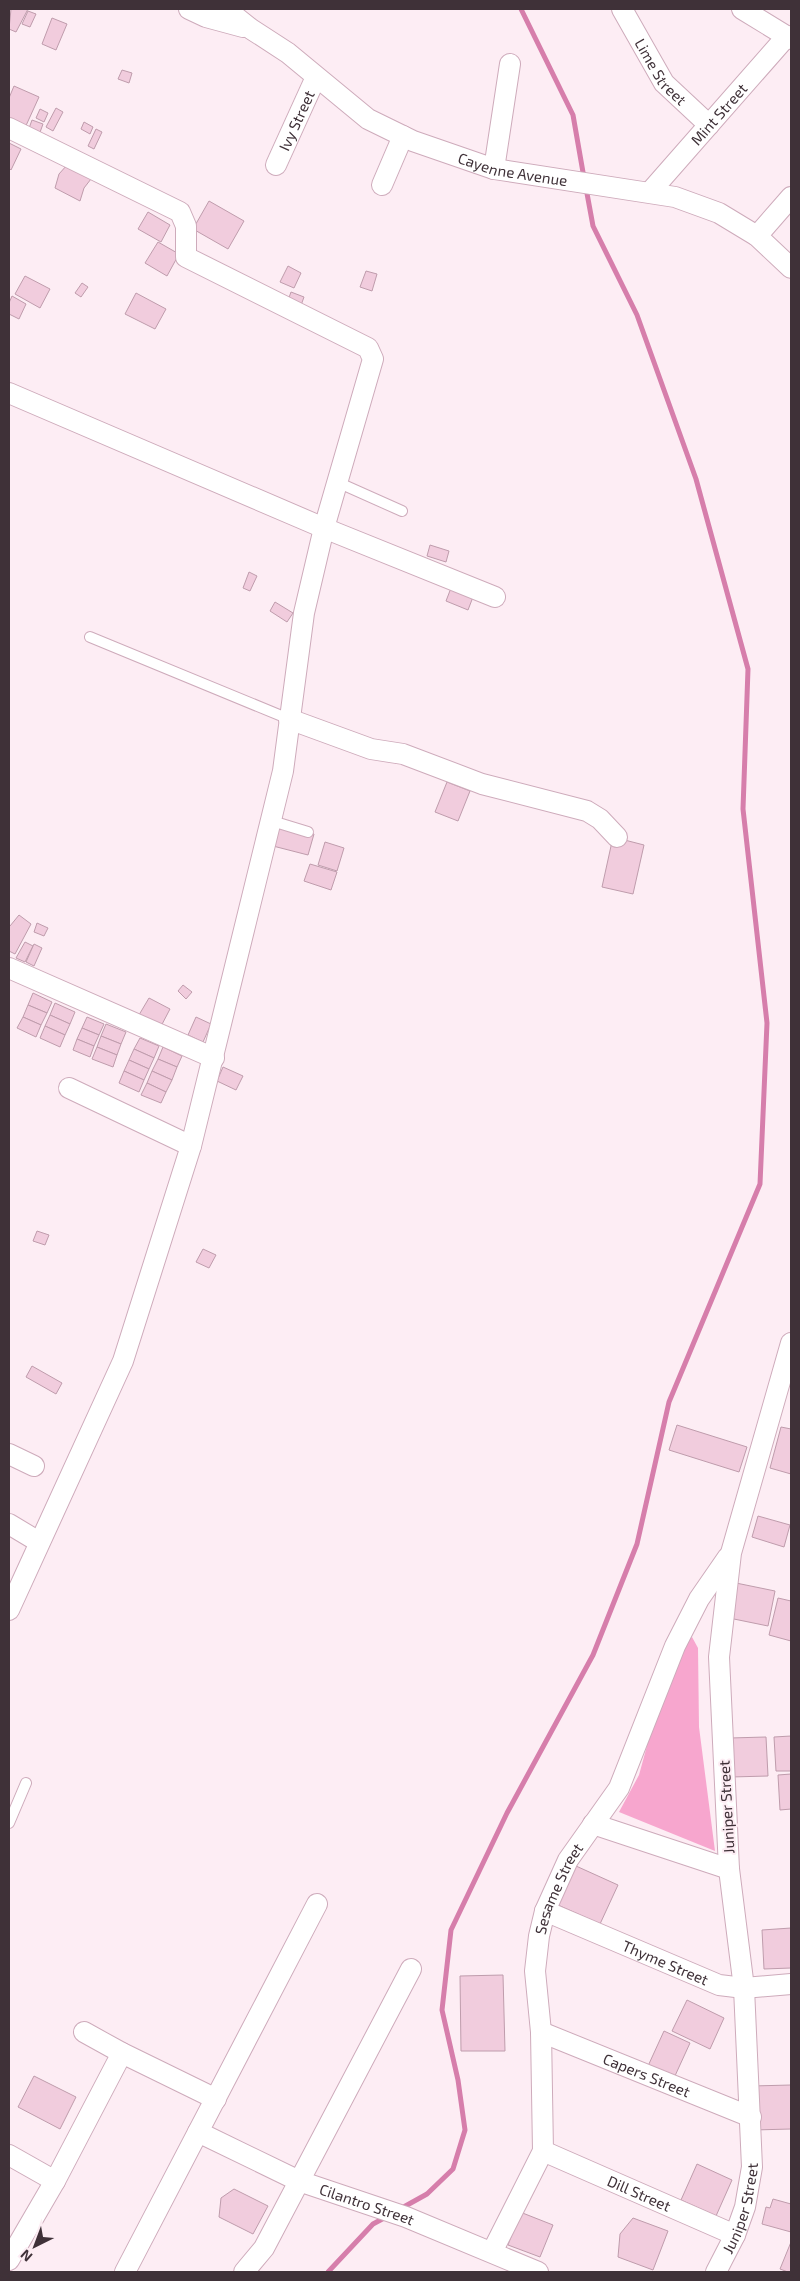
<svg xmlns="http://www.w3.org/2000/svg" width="800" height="2281" viewBox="0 0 800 2281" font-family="'Exo 2',sans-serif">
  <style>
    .green { fill: #f7a6ce }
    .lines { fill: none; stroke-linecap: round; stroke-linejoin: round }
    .stream { stroke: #d67eab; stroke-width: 5 }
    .building { fill: #f1ccdd; stroke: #bf9cac }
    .lane-casing { stroke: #ceabbb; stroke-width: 12 }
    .street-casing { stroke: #ceabbb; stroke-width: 22 }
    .lane { stroke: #fff; stroke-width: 10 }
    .street { stroke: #fff; stroke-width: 20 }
    .labels { text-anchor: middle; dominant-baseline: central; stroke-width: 4; stroke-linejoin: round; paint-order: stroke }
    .street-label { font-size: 15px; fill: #3f3138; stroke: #fdedf4 }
  </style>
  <rect width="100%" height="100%" fill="#fdedf4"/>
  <path class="green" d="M 692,1637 L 698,1648 L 699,1727 L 715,1851 L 619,1812 L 639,1775 L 656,1713 L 682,1644 Z"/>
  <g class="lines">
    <g class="stream">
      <path d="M 521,9 L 573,115 L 584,178"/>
      <path d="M 400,2209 L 427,2194 L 453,2169 L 465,2130 L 458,2080 L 442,2010 L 451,1930 L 507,1813 L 593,1655 L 637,1544 L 669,1402 L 760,1184 L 767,1023 L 743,809 L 748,669 L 696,479 L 637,315 L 593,226 L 586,188"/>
      <path d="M 328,2272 L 373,2224 L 386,2217"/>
    </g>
  </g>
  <g class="building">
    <path d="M 11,9 L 28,9 L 16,32 L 9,29 Z"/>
    <path d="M 28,11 L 36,14 L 30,27 L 22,24 Z"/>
    <path d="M 52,18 L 67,24 L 56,50 L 42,44 Z"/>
    <path d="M 122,70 L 132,73 L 129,83 L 118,79 Z"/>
    <path d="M 14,86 L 39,97 L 24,130 L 9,123 L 9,98 Z"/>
    <path d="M 56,108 L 63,112 L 53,131 L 46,127 Z"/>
    <path d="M 40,109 L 48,113 L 44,122 L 36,118 Z"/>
    <path d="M 32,120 L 43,124 L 39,135 L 28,131 Z"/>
    <path d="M 84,122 L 93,127 L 90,134 L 81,129 Z"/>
    <path d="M 96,129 L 102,132 L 94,149 L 88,146 Z"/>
    <path d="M 9,143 L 21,149 L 11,170 L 9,168 Z"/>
    <path d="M 67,165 L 91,179 L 84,188 L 80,201 L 55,188 L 59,174 Z"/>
    <path d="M 209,201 L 244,221 L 228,249 L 193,229 Z"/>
    <path d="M 148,212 L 170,225 L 161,242 L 138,229 Z"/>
    <path d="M 158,242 L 179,254 L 167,276 L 145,263 Z"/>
    <path d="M 288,266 L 301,273 L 294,288 L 280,282 Z"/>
    <path d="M 366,271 L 377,274 L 372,291 L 360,287 Z"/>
    <path d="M 25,276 L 50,289 L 40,308 L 15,294 Z"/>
    <path d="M 82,283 L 88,287 L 81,297 L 75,293 Z"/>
    <path d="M 291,292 L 304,297 L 300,308 L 287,303 Z"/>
    <path d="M 136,293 L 166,309 L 155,329 L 125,314 Z"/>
    <path d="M 12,296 L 26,304 L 19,319 L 9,314 L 9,303 Z"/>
    <path d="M 430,545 L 449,551 L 446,562 L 427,556 Z"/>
    <path d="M 249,572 L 257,576 L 250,591 L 243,588 Z"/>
    <path d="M 451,588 L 473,597 L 468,610 L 446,601 Z"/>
    <path d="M 275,602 L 293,613 L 287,622 L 270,611 Z"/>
    <path d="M 447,782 L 470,791 L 458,821 L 435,812 Z"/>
    <path d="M 278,825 L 314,834 L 308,855 L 273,846 Z"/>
    <path d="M 613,837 L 644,845 L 633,894 L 602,887 Z"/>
    <path d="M 325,842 L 344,848 L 337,871 L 318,865 Z"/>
    <path d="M 310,864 L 337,872 L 331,890 L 304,881 Z"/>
    <path d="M 19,915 L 31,924 L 15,954 L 9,951 L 9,925 L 10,926 Z"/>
    <path d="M 37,923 L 48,928 L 44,936 L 34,932 Z"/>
    <path d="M 25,942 L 33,946 L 25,962 L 16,958 Z"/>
    <path d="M 34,944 L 42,948 L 34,966 L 26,962 Z"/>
    <path d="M 183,985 L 192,992 L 186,999 L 178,991 Z"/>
    <path d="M 33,993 L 52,1002 L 47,1013 L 28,1005 Z"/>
    <path d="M 149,998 L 170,1009 L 158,1032 L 136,1020 Z"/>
    <path d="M 55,1003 L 75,1012 L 70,1024 L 50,1015 Z"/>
    <path d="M 28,1005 L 47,1013 L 41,1025 L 23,1017 Z"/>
    <path d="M 50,1015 L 70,1024 L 65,1035 L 45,1026 Z"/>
    <path d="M 23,1017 L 41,1025 L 36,1037 L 17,1028 Z"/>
    <path d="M 87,1017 L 104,1024 L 99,1035 L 82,1028 Z"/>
    <path d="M 196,1017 L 211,1024 L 203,1042 L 188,1035 Z"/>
    <path d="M 106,1024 L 126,1032 L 121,1044 L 101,1036 Z"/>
    <path d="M 45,1026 L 65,1035 L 60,1047 L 40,1038 Z"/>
    <path d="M 82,1028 L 99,1035 L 94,1046 L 77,1039 Z"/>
    <path d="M 101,1036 L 121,1044 L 117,1055 L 97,1047 Z"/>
    <path d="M 140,1038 L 159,1046 L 154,1058 L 134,1049 Z"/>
    <path d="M 77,1039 L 94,1046 L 90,1057 L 73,1050 Z"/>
    <path d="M 97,1047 L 117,1055 L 113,1067 L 92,1059 Z"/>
    <path d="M 163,1047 L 182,1056 L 177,1067 L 158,1059 Z"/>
    <path d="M 134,1049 L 154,1058 L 149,1069 L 129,1060 Z"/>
    <path d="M 158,1059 L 177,1067 L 172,1080 L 152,1071 Z"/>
    <path d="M 129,1060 L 149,1069 L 144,1080 L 124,1071 Z"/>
    <path d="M 223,1067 L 243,1076 L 236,1090 L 217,1081 Z"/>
    <path d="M 124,1071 L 144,1080 L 139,1092 L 119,1083 Z"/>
    <path d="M 152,1071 L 172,1080 L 166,1092 L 147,1083 Z"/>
    <path d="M 147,1083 L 166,1092 L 161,1103 L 141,1095 Z"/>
    <path d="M 37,1231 L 49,1235 L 45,1245 L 33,1241 Z"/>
    <path d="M 203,1249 L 216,1255 L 209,1268 L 196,1262 Z"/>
    <path d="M 32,1366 L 62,1383 L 56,1394 L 26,1377 Z"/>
    <path d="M 677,1425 L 747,1447 L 739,1472 L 669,1450 Z"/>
    <path d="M 781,1427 L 791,1429 L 791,1474 L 770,1468 Z"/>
    <path d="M 758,1516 L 790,1525 L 784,1547 L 752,1537 Z"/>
    <path d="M 736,1583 L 775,1591 L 768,1626 L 729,1618 Z"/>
    <path d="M 778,1598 L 791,1601 L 791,1641 L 769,1635 Z"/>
    <path d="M 791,1736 L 791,1771 L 776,1771 L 774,1737 Z"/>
    <path d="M 766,1737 L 768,1776 L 731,1777 L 730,1738 Z"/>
    <path d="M 791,1774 L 791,1809 L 780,1810 L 778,1775 Z"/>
    <path d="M 576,1866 L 618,1885 L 600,1924 L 558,1905 Z"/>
    <path d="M 791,1928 L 791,1968 L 764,1969 L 762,1930 Z"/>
    <path d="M 503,1975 L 505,2051 L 461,2051 L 460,1976 Z"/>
    <path d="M 687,2000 L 724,2018 L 710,2049 L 672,2031 Z"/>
    <path d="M 664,2031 L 690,2043 L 674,2078 L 648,2066 Z"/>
    <path d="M 34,2076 L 76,2097 L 60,2129 L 18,2107 Z"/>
    <path d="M 791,2085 L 791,2129 L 754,2130 L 752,2086 Z"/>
    <path d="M 697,2164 L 732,2180 L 716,2216 L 681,2200 Z"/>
    <path d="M 234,2189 L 268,2206 L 253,2234 L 219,2217 L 221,2198 Z"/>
    <path d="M 773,2199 L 791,2204 L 791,2232 L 762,2224 L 766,2207 L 770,2208 Z"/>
    <path d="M 520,2212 L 553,2225 L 540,2257 L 508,2245 Z"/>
    <path d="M 633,2218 L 668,2231 L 653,2270 L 618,2257 L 620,2234 Z"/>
    <path d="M 791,2242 L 791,2272 L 788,2272 L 780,2269 Z"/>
  </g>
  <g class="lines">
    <g class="lane-casing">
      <g id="lane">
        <path d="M 337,482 L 402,511"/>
        <path d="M 90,637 L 289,719"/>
        <path d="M 272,821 L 308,832"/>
        <path d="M 9,1823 L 26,1783"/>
      </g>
    </g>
    <g class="street-casing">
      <g id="street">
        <path d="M 189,9 L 206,17 L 243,27"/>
        <path id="s1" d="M 226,9 L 251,29 L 288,53 L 368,119 L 413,141 L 494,169 L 675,197 L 719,213 L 757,236 L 791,268"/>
        <path id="s2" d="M 622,9 L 664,83 L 709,125"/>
        <path d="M 742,9 L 791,39"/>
        <path d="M 9,128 L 180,212 L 186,226 L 186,257 L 368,348 L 373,359 L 324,528 L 304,613 L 283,771 L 191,1146 L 123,1361 L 9,1610"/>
        <path id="s3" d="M 276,165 L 316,77"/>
        <path d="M 494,169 L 510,64"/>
        <path d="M 382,185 L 403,136"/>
        <path id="s4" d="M 650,192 L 787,36"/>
        <path d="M 757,236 L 791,197"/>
        <path d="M 9,393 L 324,528 L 495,597"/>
        <path d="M 289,719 L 371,749 L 403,754 L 482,784 L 587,811 L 600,819 L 617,837"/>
        <path d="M 9,968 L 214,1058"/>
        <path d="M 69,1088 L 191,1146"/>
        <path d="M 9,1454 L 34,1466"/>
        <path d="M 9,1524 L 39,1542"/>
        <path d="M 593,1824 L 729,1869"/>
        <path id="s5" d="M 545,1911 L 719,1985 L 744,1988 L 791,1984"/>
        <path d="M 84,2032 L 122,2053 L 216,2099"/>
        <path id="s6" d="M 541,2032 L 751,2117"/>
        <path id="s7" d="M 198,2132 L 299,2181 L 406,2217 L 538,2272"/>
        <path id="s8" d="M 543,2151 L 735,2235"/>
        <path d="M 9,2155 L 55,2181"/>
        <path id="s9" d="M 492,2252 L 543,2151 L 541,2032 L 535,1971 L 539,1936 L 545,1911 L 568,1860 L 619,1788 L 675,1646 L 699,1599 L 728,1557"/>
        <path d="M 9,2260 L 55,2181 L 122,2053"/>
        <path d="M 125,2272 L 317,1904"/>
        <path d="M 244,2272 L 264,2248 L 411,1969"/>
        <path id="s10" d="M 716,2272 L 735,2235 L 745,2207 L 752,2167 L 744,1988 L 729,1869 L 719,1657 L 731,1553 L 791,1343"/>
      </g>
    </g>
    <use href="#lane" class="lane"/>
    <use href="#street" class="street"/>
  </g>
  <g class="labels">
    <g class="street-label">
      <text stroke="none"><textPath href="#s2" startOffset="74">Lime Street</textPath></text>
      <text stroke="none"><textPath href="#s4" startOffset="104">Mint Street</textPath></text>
      <text stroke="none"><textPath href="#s3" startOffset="49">Ivy Street</textPath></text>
      <text stroke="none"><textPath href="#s1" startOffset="334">Cayenne Avenue</textPath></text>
      <text transform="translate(726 1807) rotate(-93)">Juniper Street</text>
      <text stroke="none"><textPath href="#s9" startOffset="380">Sesame Street</textPath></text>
      <text stroke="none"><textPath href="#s5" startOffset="131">Thyme Street</textPath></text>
      <text stroke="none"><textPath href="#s6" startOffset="114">Capers Street</textPath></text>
      <text stroke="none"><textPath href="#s8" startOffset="105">Dill Street</textPath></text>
      <text stroke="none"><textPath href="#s7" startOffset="184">Cilantro Street</textPath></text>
      <text stroke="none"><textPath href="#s10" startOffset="69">Juniper Street</textPath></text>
    </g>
  </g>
  <rect width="800" height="2281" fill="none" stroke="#3f3138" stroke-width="20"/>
  <g transform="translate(35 2246) rotate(222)" stroke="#fdedf4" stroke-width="4" paint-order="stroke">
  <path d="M0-4L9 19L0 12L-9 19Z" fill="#3f3138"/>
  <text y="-8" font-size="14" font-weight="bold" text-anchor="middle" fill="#3f3138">N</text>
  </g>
</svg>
